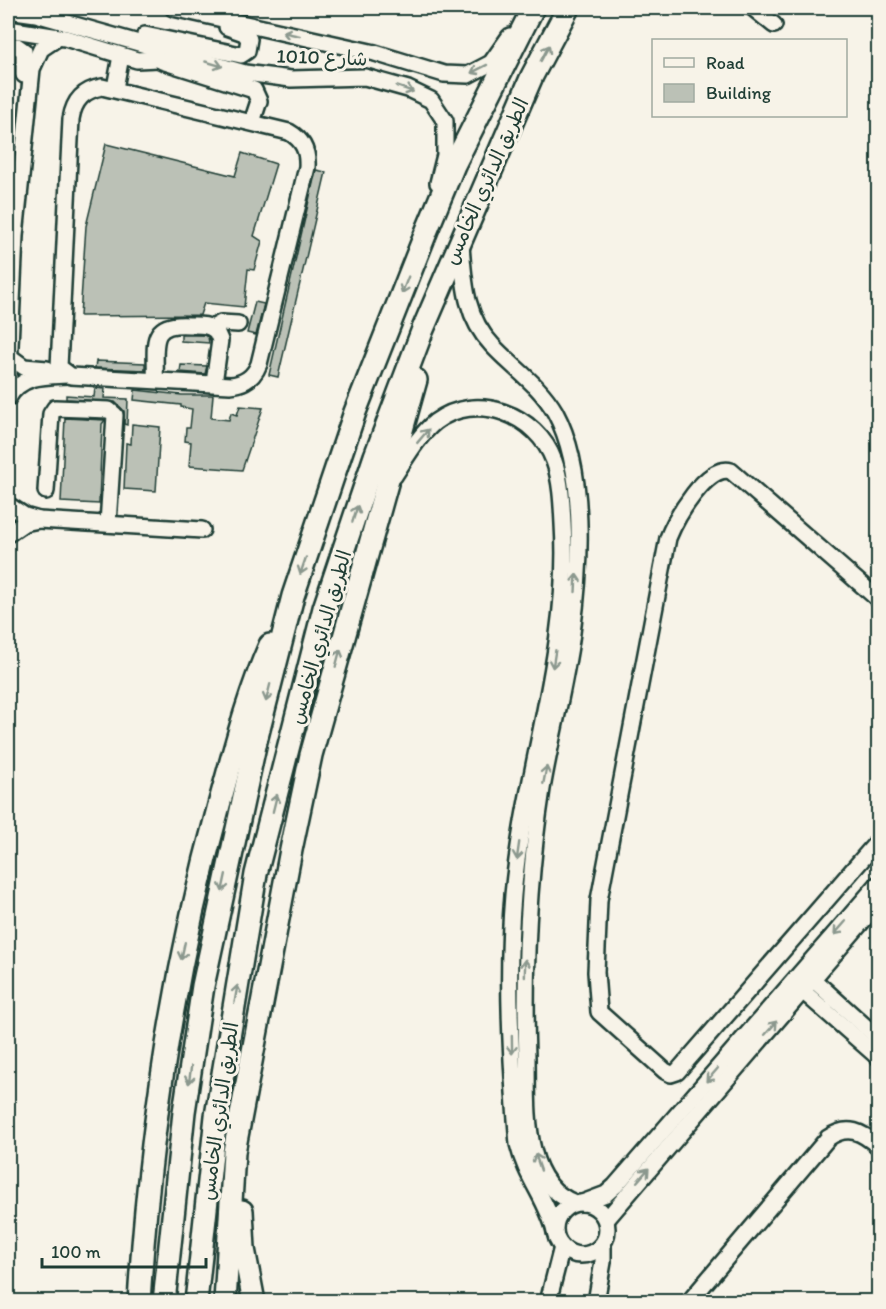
<svg xmlns="http://www.w3.org/2000/svg" width="886" height="1309" viewBox="0 0 886 1309" font-family="Itim,'Playpen Sans Arabic',sans-serif">
  <style>
    .building { fill: #bbc1b6; stroke: #1f3d34; stroke-width: 1.5 }
    .lines { fill: none; stroke-linecap: round; stroke-linejoin: round }
    .minor-casing { stroke: #1f3d34; stroke-width: 20 }
    .highway-casing { stroke: #1f3d34; stroke-width: 26 }
    .minor { stroke: #f7f3e8; stroke-width: 15 }
    .highway { stroke: #f7f3e8; stroke-width: 21 }
    .oneway { stroke: #8b988e }
    .labels { text-anchor: middle; dominant-baseline: central; stroke-width: 6; stroke-linejoin: round; paint-order: stroke }
    .street-label { font-size: 20px; fill: #1f3d34; stroke: #f7f3e8 }
  </style>
  <rect width="100%" height="100%" fill="#f7f3e8"/>
  <filter id="ink" filterUnits="userSpaceOnUse"><feTurbulence type="fractalNoise" baseFrequency=".0167" numOctaves="2"/><feDisplacementMap in="SourceGraphic" scale="12" xChannelSelector="R" yChannelSelector="G"/><feConvolveMatrix kernelMatrix="1 2 1 2 8 2 1 2 1" color-interpolation-filters="sRGB"/></filter>
  <g filter="url(#ink)">
    <g class="building">
      <path d="M 106,144 L 235,176 L 242,153 L 276,164 L 254,236 L 262,241 L 254,270 L 248,269 L 244,307 L 204,303 L 200,315 L 80,316 L 86,226 Z"/>
      <path d="M 316,170 L 326,172 L 278,377 L 269,375 Z"/>
      <path d="M 255,302 L 264,304 L 256,335 L 247,333 Z"/>
      <path d="M 181,335 L 204,335 L 208,337 L 209,343 L 181,341 Z"/>
      <path d="M 96,361 L 145,363 L 145,370 L 95,368 Z"/>
      <path d="M 181,365 L 207,366 L 205,374 L 180,372 Z"/>
      <path d="M 95,388 L 105,389 L 104,398 L 128,399 L 127,425 L 124,424 L 124,411 L 115,402 L 66,399 L 66,395 L 94,397 Z"/>
      <path d="M 135,390 L 182,395 L 213,395 L 211,418 L 229,420 L 231,413 L 237,415 L 240,406 L 263,408 L 242,470 L 189,466 L 191,442 L 185,441 L 186,428 L 190,428 L 192,409 L 181,407 L 181,405 L 134,400 Z"/>
      <path d="M 65,418 L 105,420 L 102,424 L 99,504 L 61,502 Z"/>
      <path d="M 132,424 L 160,427 L 156,491 L 124,489 L 126,443 L 131,444 Z"/>
    </g>
    <g class="lines">
      <g class="minor-casing">
        <g id="minor">
          <path d="M 173,8 L 375,53 L 444,74 L 468,75 L 491,63 L 510,36"/>
          <path d="M 753,8 L 774,25"/>
          <path d="M 8,10 L 36,14 L 245,73 L 291,79 L 365,77 L 408,89 L 431,100 L 445,121 L 445,155 L 438,183"/>
          <path d="M 8,29 L 65,38 L 137,60 L 180,58"/>
          <path d="M 145,35 L 241,55 L 247,51 L 249,39 L 244,33 L 227,27"/>
          <path d="M 8,47 L 17,46 L 24,51 L 24,75"/>
          <path d="M 162,61 L 254,90 L 259,101 L 252,122"/>
          <path d="M 102,87 L 289,132 C 303,140 308,151 307,167 L 259,364 C 254,377 244,384 230,385 L 71,376 L 59,367 L 71,119 C 74,100 84,90 102,87 Z"/>
          <path d="M 115,88 L 121,56"/>
          <path d="M 461,245 C 464,282 465,317 492,345 C 513,368 539,384 555,412 C 587,471 581,568 572,633 C 565,685 551,736 542,789 C 528,879 524,967 527,1058 C 528,1106 521,1183 575,1203"/>
          <path d="M 212,328 L 221,323 L 238,324"/>
          <path d="M 9,356 L 24,367 L 47,369"/>
          <path d="M 155,380 C 157,347 146,322 189,325 C 199,325 208,324 216,331 L 220,340 L 214,383"/>
          <path d="M 8,390 L 15,236 L 32,69 L 41,49 L 59,37"/>
          <path d="M 8,398 C 21,375 44,376 68,375"/>
          <path d="M 394,476 C 406,458 418,436 435,422 C 476,391 537,414 554,461 C 561,480 562,503 563,524 C 571,650 524,771 513,895 C 506,977 511,1062 518,1144 C 526,1178 548,1201 555,1232"/>
          <path d="M 46,491 L 51,414 L 55,408 L 109,410 L 115,415 L 108,524"/>
          <path d="M 8,505 L 25,516 L 39,520 L 202,530"/>
          <path d="M 8,534 L 24,523 L 39,520"/>
          <path d="M 878,599 L 731,471 C 707,464 676,518 668,538 L 599,900 L 596,972 L 599,1012 L 665,1071 L 671,1074 L 677,1072 L 878,841"/>
          <path d="M 807,974 L 878,1038"/>
          <path d="M 797,986 L 878,1057"/>
          <circle cx="581" cy="1229" r="26"/>
          <path d="M 582,1203 L 606,1194 L 615,1186 L 878,884"/>
          <path d="M 606,1220 L 878,903"/>
          <path d="M 548,1302 L 562,1247"/>
          <path d="M 596,1302 L 603,1262 L 603,1244"/>
          <path d="M 689,1302 L 828,1138 C 848,1124 862,1132 878,1146"/>
        </g>
      </g>
      <g class="highway-casing">
        <g id="highway">
          <path d="M 242,1211 L 244,1249 L 254,1302"/>
          <path d="M 139,1302 C 149,1133 174,968 219,805 C 234,751 247,697 270,645"/>
          <path d="M 164,1302 L 184,1112 L 203,986 L 256,741 L 293,596 L 355,412 L 427,230 L 454,165 L 533,8"/>
          <path d="M 196,1302 L 216,1116 L 256,874 L 324,608 L 375,456 L 423,329 L 532,76 L 568,8"/>
          <path d="M 225,1302 L 234,1152 L 291,850 L 311,755 L 416,380"/>
        </g>
      </g>
      <use href="#minor" class="minor"/>
      <use href="#highway" class="highway"/>
    </g>
    <defs><path id="oneway-shaft" d="M-6 0H5M1.5-3L5.5 0L1.5 3" fill="none" stroke-width="1.6" stroke-linecap="round" stroke-linejoin="round" transform="scale(1.5)"/></defs>
    <g class="oneway">
      <use href="#oneway-shaft" transform="translate(291 34) rotate(-167)"/>
      <use href="#oneway-shaft" transform="translate(545 53) rotate(-62)"/>
      <use href="#oneway-shaft" transform="translate(214 64) rotate(16)"/>
      <use href="#oneway-shaft" transform="translate(479 69) rotate(153)"/>
      <use href="#oneway-shaft" transform="translate(405 89) rotate(19)"/>
      <use href="#oneway-shaft" transform="translate(405 285) rotate(111)"/>
      <use href="#oneway-shaft" transform="translate(423 436) rotate(-50)"/>
      <use href="#oneway-shaft" transform="translate(355 514) rotate(-72)"/>
      <use href="#oneway-shaft" transform="translate(303 566) rotate(109)"/>
      <use href="#oneway-shaft" transform="translate(576 583) rotate(-87)"/>
      <use href="#oneway-shaft" transform="translate(338 658) rotate(-75)"/>
      <use href="#oneway-shaft" transform="translate(554 659) rotate(99)"/>
      <use href="#oneway-shaft" transform="translate(268 693) rotate(104)"/>
      <use href="#oneway-shaft" transform="translate(545 775) rotate(-79)"/>
      <use href="#oneway-shaft" transform="translate(275 803) rotate(-76)"/>
      <use href="#oneway-shaft" transform="translate(518 851) rotate(98)"/>
      <use href="#oneway-shaft" transform="translate(224 883) rotate(102)"/>
      <use href="#oneway-shaft" transform="translate(840 928) rotate(131)"/>
      <use href="#oneway-shaft" transform="translate(183 951) rotate(102)"/>
      <use href="#oneway-shaft" transform="translate(525 968) rotate(-89)"/>
      <use href="#oneway-shaft" transform="translate(236 994) rotate(-80)"/>
      <use href="#oneway-shaft" transform="translate(771 1028) rotate(-49)"/>
      <use href="#oneway-shaft" transform="translate(512 1045) rotate(89)"/>
      <use href="#oneway-shaft" transform="translate(190 1075) rotate(98)"/>
      <use href="#oneway-shaft" transform="translate(712 1075) rotate(131)"/>
      <use href="#oneway-shaft" transform="translate(538 1162) rotate(-109)"/>
      <use href="#oneway-shaft" transform="translate(643 1175) rotate(-49)"/>
    </g>
  </g>
  <g class="labels">
    <g class="street-label">
      <text transform="translate(322 57) rotate(2)">شارع 1010</text>
      <text transform="translate(486 181) rotate(-66)">الطريق الدائري الخامس</text>
      <text transform="translate(320 637) rotate(-74)">الطريق الدائري الخامس</text>
      <text transform="translate(219 1111) rotate(-82)">الطريق الدائري الخامس</text>
    </g>
  </g>
  <rect width="886" height="1309" fill="none" stroke="#f7f3e8" stroke-width="30"/>
  <rect x="15" y="15" width="856" height="1279" fill="none" stroke="#1f3d34" stroke-width="2" filter="url(#ink)"/>
  <rect x="652" y="39" width="195" height="78" fill="#f7f3e8" stroke="#a1aaa0" stroke-width="1.5"/>
  <rect x="664" y="58" width="30" height="9" fill="#f7f3e8" stroke="#a1aaa0" stroke-width="1.5"/>
  <text x="706" y="69" font-size="18" fill="#1f3d34">Road</text>
  <rect x="664" y="84" width="30" height="18" fill="#bbc1b6" stroke="#a1aaa0" stroke-width="1.5"/>
  <text x="706" y="99" font-size="18" fill="#1f3d34">Building</text>
  <path d="M42 1258v9h164v-9" fill="none" stroke="#1f3d34" stroke-width="3"/>
  <text x="51" y="1258" font-size="18" fill="#1f3d34" stroke="#f7f3e8" stroke-width="4.5" paint-order="stroke">100 m</text>
</svg>
